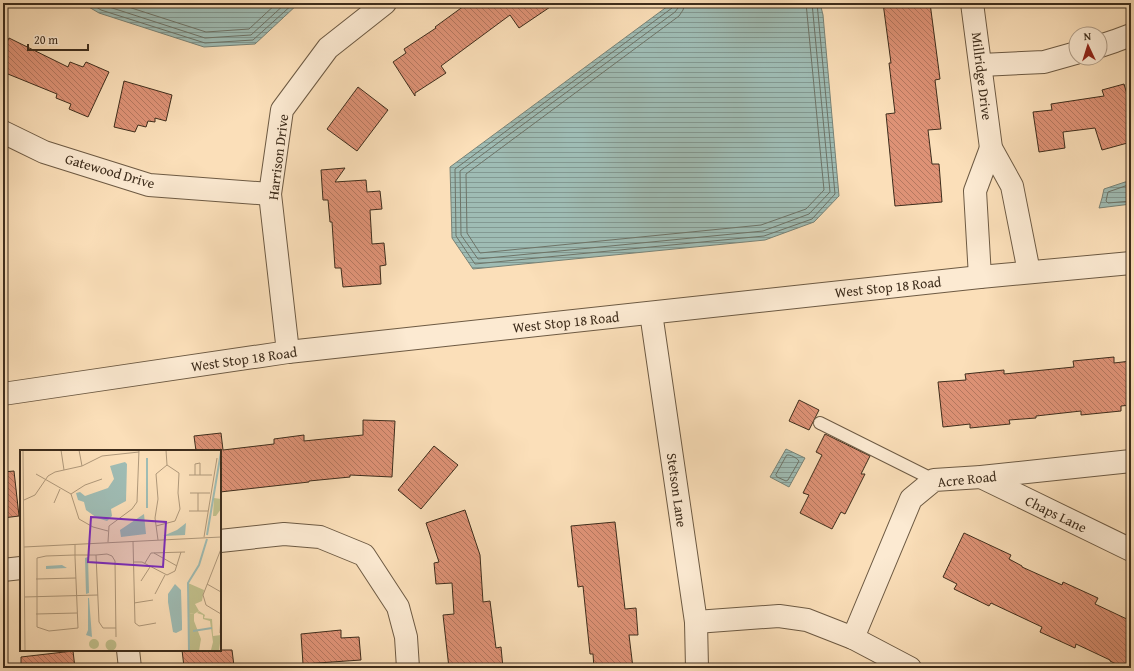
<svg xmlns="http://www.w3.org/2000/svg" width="1134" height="671" viewBox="0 0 1134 671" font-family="'Gentium Book Plus',serif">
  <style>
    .water { fill: url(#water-rules); stroke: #788377 }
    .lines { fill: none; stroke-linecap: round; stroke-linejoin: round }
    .shore { stroke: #6e7468; stroke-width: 1 }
    .building { fill: url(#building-back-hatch); stroke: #3e2d1c }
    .service-casing { stroke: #6d5a43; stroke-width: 14 }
    .minor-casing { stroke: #6d5a43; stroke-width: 24 }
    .tertiary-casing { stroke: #6d5a43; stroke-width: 24 }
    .service { stroke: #fcead2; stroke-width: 12 }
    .minor { stroke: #fcead2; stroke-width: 22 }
    .tertiary { stroke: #fcead2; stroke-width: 22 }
    .labels { text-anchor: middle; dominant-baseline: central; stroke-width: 3.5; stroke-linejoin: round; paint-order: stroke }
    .street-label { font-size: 14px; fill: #3e2d1c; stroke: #fcead2 }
    .inset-river { fill: none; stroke: #9fbcb4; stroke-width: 2 }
    .inset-road { fill: none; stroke: #af987a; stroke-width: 1 }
    .view { fill: #7b2cbf; fill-opacity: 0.15; stroke: #7b2cbf; stroke-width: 2 }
    .inset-edge { fill: none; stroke: #3e2d1c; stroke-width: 2 }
  </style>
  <defs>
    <pattern id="water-rules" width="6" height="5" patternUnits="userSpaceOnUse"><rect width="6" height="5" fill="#9fbcb4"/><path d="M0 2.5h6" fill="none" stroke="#839992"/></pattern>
    <pattern id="building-back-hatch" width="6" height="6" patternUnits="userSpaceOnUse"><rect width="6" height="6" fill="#de9276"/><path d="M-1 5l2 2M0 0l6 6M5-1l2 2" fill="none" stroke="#b57860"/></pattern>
  </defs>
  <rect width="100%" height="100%" fill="#fbdfb9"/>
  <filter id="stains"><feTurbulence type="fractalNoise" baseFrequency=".005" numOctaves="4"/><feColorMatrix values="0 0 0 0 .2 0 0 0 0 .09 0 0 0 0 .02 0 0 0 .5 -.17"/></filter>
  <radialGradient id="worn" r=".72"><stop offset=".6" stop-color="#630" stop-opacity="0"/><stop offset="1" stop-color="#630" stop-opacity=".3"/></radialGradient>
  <g class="water">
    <path d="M 82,3 L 299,3 L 255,44 L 204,47 L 99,13 Z"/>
    <path d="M 672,3 L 820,3 L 823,15 L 839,196 L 814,222 L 765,240 L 473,269 L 452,238 L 450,167 Z"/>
    <path d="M 1131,180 L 1131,204 L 1099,208 L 1102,198 L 1104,189 Z"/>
    <path d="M 786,449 L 805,458 L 789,487 L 770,477 Z"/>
  </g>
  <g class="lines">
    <g class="shore">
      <path d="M 90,3 L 101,10 L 205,43 L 253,40 L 294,3"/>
      <path d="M 99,3 L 103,5 L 205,38 L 251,35 L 286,3"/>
      <path d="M 116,3 L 206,32 L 249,29 L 277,3"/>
      <path d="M 673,3 L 672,8 L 455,169 L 456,236 L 475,264 L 764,236 L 812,219 L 835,194 L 817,3"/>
      <path d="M 679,3 L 678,8 L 675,12 L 460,171 L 461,235 L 478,259 L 763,231 L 809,214 L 830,192 L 812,3"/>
      <path d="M 685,3 L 683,10 L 679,16 L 466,174 L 467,233 L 480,253 L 761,225 L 806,209 L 824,190 L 806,3"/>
      <path d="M 1131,184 L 1108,192 L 1106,201 L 1108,203 L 1131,201"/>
      <path d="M 787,455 C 790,454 797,458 799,461 L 788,480 L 786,481 L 777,477 L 776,475 Z"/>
    </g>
  </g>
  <g class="building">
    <path d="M 468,3 L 556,3 L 519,28 L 510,15 L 441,66 L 446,73 L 415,93 L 415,96 L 393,62 L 406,53 L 404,49 L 436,28 L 435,27 Z"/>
    <path d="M 883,3 L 930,3 L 940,79 L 935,80 L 941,129 L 928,130 L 932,164 L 939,164 L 942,202 L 895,206 L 886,114 L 895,113 L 889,63 L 891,63 Z"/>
    <path d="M 9,38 L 68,67 L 70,62 L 83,67 L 86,62 L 109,72 L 88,117 L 69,109 L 71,104 L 56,98 L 57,94 L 3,72 L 3,50 Z"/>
    <path d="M 124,81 L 172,95 L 166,121 L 155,118 L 155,122 L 148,121 L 146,127 L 138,125 L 135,132 L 114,127 Z"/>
    <path d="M 1124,84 L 1131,108 L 1131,142 L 1102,150 L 1095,128 L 1063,132 L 1065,148 L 1039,152 L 1033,112 L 1052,110 L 1051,104 L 1104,96 L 1102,90 Z"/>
    <path d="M 358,87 L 388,110 L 357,151 L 327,129 Z"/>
    <path d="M 345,168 L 335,182 L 366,180 L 367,192 L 380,191 L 382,209 L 370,210 L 372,244 L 384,243 L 386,265 L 380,266 L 381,284 L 343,287 L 341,268 L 335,268 L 332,222 L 330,222 L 328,200 L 323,200 L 321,170 Z"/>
    <path d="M 1114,357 L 1114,363 L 1131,361 L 1131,405 L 1121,406 L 1121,411 L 1081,415 L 1081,411 L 1036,416 L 1036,418 L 1009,420 L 1010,424 L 970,428 L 970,424 L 943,427 L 938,382 L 966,380 L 965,374 L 1004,370 L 1004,374 L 1074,367 L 1073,361 Z"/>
    <path d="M 799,400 L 819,410 L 809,430 L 789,421 Z"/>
    <path d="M 363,420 L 395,421 L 392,477 L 350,475 L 350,477 L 309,481 L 309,482 L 220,492 L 220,451 L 196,451 L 194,436 L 221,433 L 223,450 L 274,444 L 274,439 L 304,435 L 304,441 L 363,435 Z"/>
    <path d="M 825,434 L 870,456 L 861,474 L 865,474 L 845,514 L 841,512 L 832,529 L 800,513 L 809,495 L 803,493 L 822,455 L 816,452 Z"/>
    <path d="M 434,446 L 458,465 L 421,509 L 398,490 Z"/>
    <path d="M 14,471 L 19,516 L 3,518 L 3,472 Z"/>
    <path d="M 465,510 L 480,555 L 483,602 L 490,601 L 496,648 L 501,647 L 503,668 L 449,668 L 443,615 L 454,614 L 452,583 L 436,584 L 434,563 L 439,562 L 426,523 Z"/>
    <path d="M 615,522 L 625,609 L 636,608 L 638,635 L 629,635 L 633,668 L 594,668 L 593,654 L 590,654 L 583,586 L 578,587 L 571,526 Z"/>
    <path d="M 964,533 L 1011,555 L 1009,559 L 1022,566 L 1022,567 L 1062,585 L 1063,582 L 1098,598 L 1095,604 L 1131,621 L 1131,668 L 1124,668 L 1110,661 L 1110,660 L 1076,644 L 1075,648 L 1040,632 L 1042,627 L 991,603 L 989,606 L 954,589 L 957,584 L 943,577 Z"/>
    <path d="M 341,630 L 341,638 L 359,637 L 361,660 L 303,664 L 301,634 Z"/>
    <path d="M 182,650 L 232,650 L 234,666 L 216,668 L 191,668 L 191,666 L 184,667 Z"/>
    <path d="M 73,651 L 75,668 L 21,668 L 21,657 Z"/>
  </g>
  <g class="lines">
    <g class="service-casing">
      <path id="service" d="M 820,423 L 934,480"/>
    </g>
    <g class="minor-casing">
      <g id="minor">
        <path d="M 972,3 L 991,148 L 1012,186 L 1029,272"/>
        <path d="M 1100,46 L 1115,41 L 1131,35"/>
        <path d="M 981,65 L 1044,62 L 1076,53"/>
        <path d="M 3,132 L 44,152 L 149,185 L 270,194"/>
        <path d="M 980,277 L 975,191 L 991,148"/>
        <path d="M 651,313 L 696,622 L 697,668"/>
        <path d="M 288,352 L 270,194 L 282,110 L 328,48 L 385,3"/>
        <path d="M 981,477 L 1131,550"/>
        <path d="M 220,541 L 284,534 L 320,537 L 364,555 L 398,607 L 406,637 L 408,668"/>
        <path d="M 3,570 L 21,568"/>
        <path d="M 696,622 L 779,616 L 807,620 L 853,638 L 910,668"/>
        <path d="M 853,638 L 911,499 L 934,480 L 981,477 L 1131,461"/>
        <path d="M 128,650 L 130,668"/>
      </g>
    </g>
    <g class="tertiary-casing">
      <path id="tertiary" d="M 3,394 L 288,352 L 980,277 L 1131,263"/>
    </g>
    <use href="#service" class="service"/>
    <use href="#minor" class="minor"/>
    <use href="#tertiary" class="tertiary"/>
  </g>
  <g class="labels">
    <g class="street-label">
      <text transform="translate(982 76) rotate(83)">Millridge Drive</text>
      <text transform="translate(278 157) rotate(-83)">Harrison Drive</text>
      <text transform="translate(110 171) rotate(16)">Gatewood Drive</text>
      <text transform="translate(888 287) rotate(-6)">West Stop 18 Road</text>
      <text transform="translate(566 322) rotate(-6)">West Stop 18 Road</text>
      <text transform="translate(244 359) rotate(-8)">West Stop 18 Road</text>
      <text transform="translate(967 479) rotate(-6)">Acre Road</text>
      <text transform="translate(677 490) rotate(82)">Stetson Lane</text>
      <text transform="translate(1056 514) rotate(26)">Chaps Lane</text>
    </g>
  </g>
  <g transform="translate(20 450)">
    <rect width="201" height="201" fill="#fbdfb9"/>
    <path d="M 179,161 L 185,165 L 184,168 L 192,169 L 193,186 L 201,185 L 199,201 L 191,200 L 193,192 L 190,171 L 183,169 L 183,165 L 177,163 ZM 169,163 L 174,164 L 174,171 L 181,189 L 179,201 L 168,201 Z" fill="#c2c18d"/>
    <path d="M 194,48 L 201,49 L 201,59 L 196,66 L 193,66 ZM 168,133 L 184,140 L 182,151 L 175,154 L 179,161 L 174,164 L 169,163 Z" fill="#c2c18d"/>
    <path d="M69 194a5 5 0 1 1 10 0a5 5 0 1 1-10 0ZM85.5 195a5.5 5.5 0 1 1 11 0a5.5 5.5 0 1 1-11 0Z" fill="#c2c18d"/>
    <path d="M 105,12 L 107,14 L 106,51 L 91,59 L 92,66 L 87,71 L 77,68 L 66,60 L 64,52 L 58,50 L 56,43 L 60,42 L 65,46 L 88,38 L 94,29 L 90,16 ZM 124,64 L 126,84 L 101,87 L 100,80 ZM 166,73 L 165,85 L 143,86 L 157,80 ZM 68,107 L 69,143 L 66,144 L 65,108 ZM 42,115 L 47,118 L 26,119 L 26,116 ZM 155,134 L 161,140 L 162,173 L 162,180 L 156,183 L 153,182 L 148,152 L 148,144 ZM 68,148 L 69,148 L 72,187 L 66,185 L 68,180 Z" fill="#9fbcb4"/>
    <path class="inset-river" d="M 127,8 L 127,58M 187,85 L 201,2M 173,181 L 192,178M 169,201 L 168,133 L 179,115 L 187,89"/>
    <path class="inset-road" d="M 3,0 L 5,201M 41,0 L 44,20M 59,0 L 62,16M 146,0 L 147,15M 16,24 L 51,44 L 59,69 L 73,77 L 88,81M 169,25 L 192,25M 175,25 L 175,14 L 180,13 L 180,25M 170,43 L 190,43M 178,43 L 178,61M 51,44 L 65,35 L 82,29M 4,50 L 15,45 L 28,26 L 35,22 L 62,16 L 82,6 L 119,2M 34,53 L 40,39M 169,61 L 188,61M 136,76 L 155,71 L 160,59 L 158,43 L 159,23 L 147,15M 184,87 L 197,8M 138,90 L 135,68 L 138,49 L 136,24 L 147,15M 113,91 L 115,173 L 119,176 L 136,173M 88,92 L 89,76 L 112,59 L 117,52 L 119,0M 55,94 L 55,107 L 58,178 L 29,181 L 17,177 L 17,108 L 26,106 L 55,105 L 76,105 L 87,104 L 92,106 L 95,111 L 96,187M 4,97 L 201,87M 201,99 L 183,145 L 186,155 L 201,164M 134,103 L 157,116M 76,105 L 79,172 L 83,178 L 96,178M 114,112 L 122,112 L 147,125 L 155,121 L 161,102M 125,113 L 131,103 L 165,102M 16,129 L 56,128M 121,131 L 130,117M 187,134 L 201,142M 135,144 L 145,125M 4,147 L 78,145M 114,153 L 133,150M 16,164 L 57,163M 200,183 L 201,164"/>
    <path class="view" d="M 71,67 L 146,72 L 143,117 L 68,112 Z"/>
    <rect width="201" height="201" class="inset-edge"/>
  </g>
  <rect width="1134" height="671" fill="none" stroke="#fbdfb9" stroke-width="16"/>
  <rect x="4" y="4" width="1126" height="663" fill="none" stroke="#3e2d1c" stroke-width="2"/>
  <rect x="8" y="8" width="1118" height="655" fill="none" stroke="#3e2d1c"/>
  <g transform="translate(1088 46) rotate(356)"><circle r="19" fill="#fcead2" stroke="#b09e89"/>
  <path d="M0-3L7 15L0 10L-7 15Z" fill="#8f2418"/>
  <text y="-6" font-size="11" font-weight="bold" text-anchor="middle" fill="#3e2d1c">N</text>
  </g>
  <path d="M28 44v6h60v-6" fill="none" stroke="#3e2d1c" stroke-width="2"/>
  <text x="34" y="44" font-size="12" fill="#3e2d1c" stroke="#fcead2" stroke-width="3" paint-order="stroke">20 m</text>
  <rect width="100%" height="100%" filter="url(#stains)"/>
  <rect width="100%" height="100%" fill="url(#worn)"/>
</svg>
